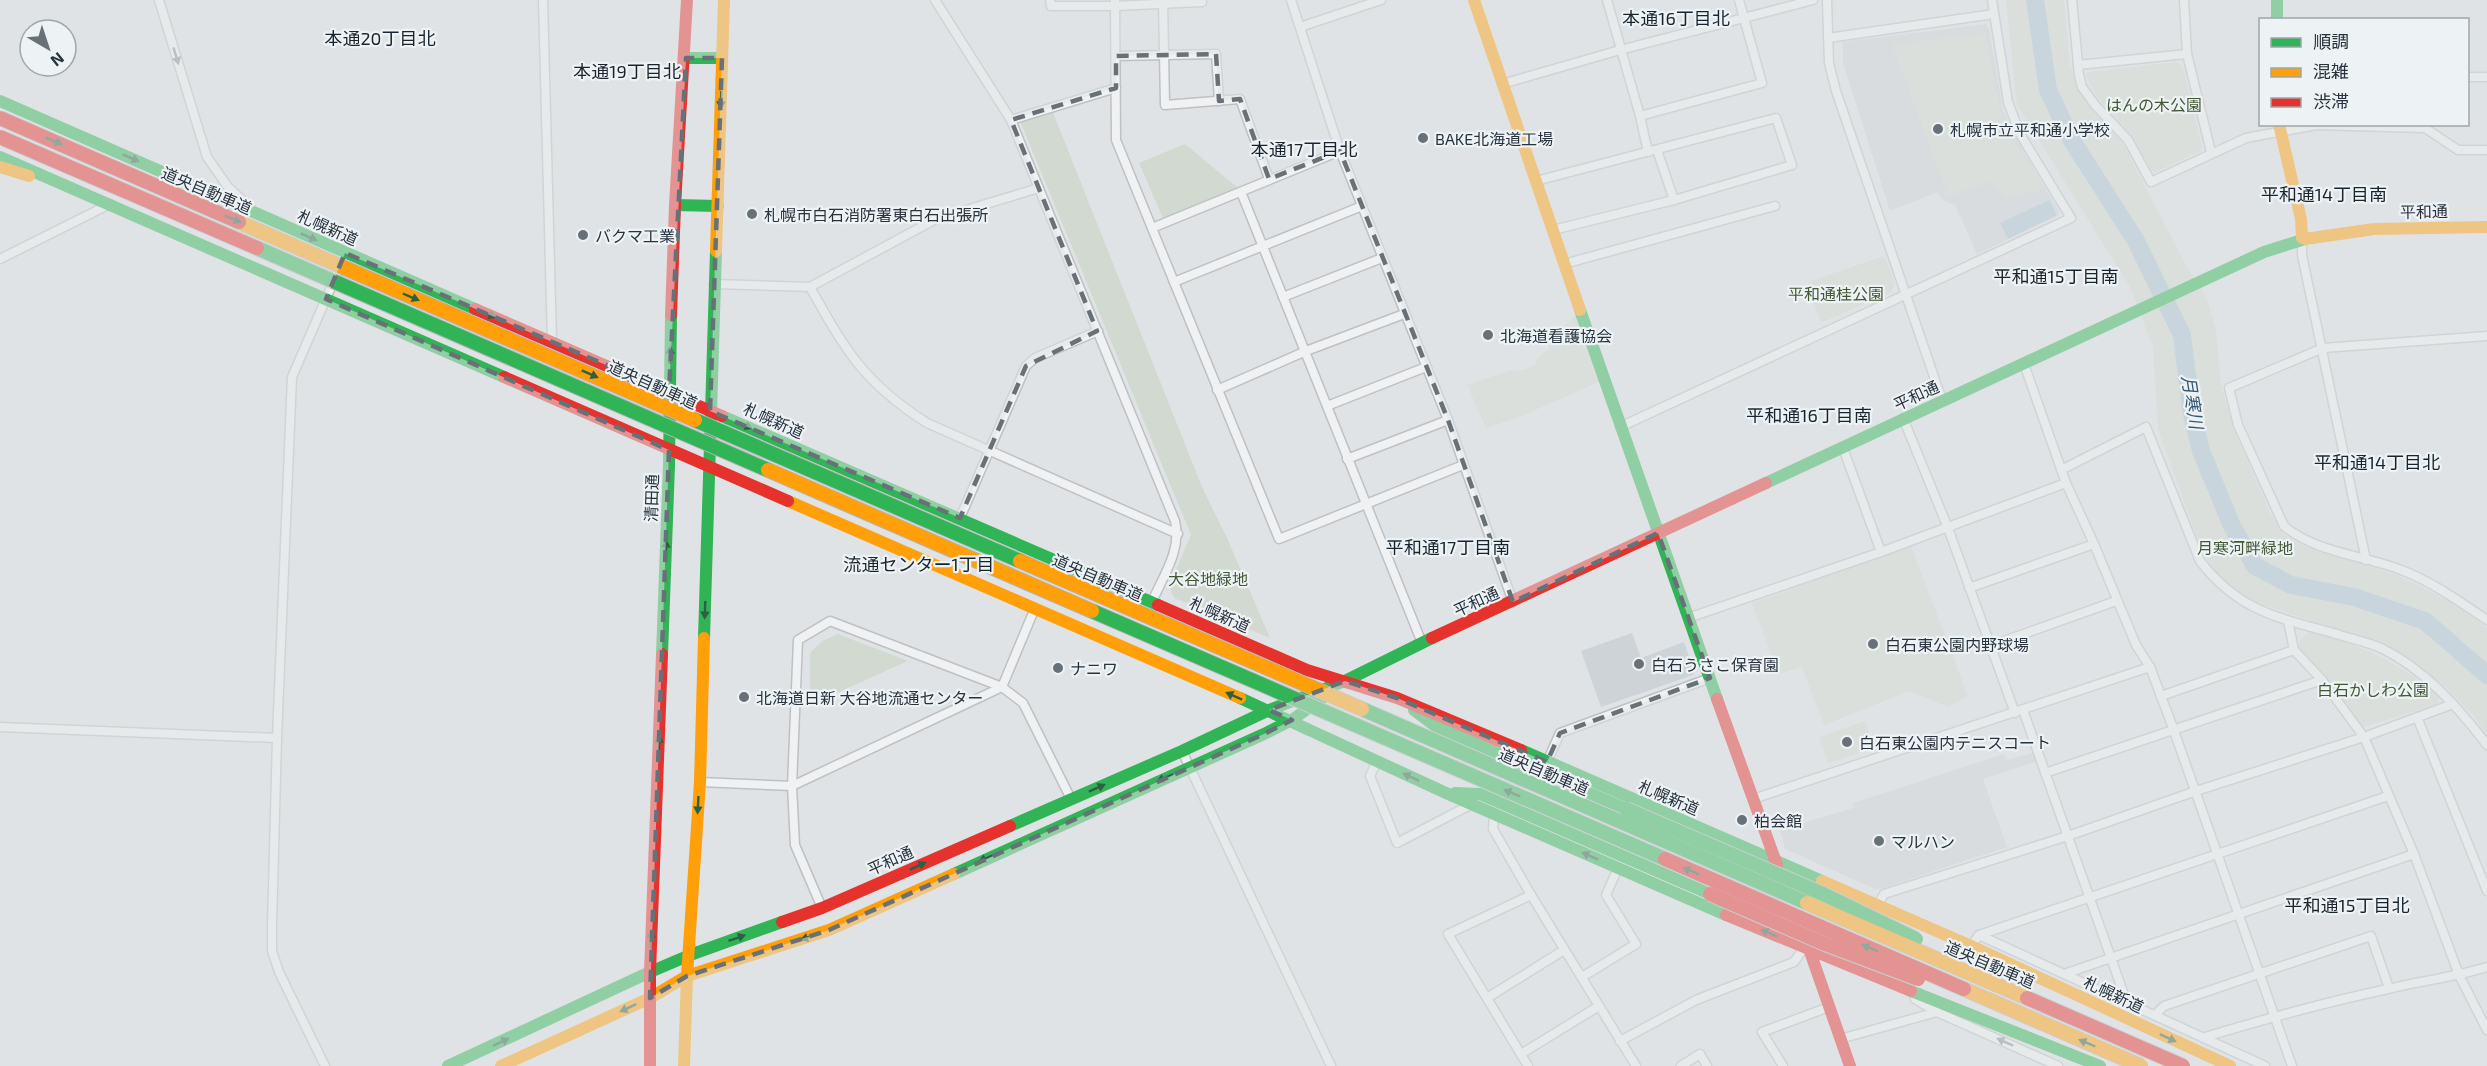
<svg xmlns="http://www.w3.org/2000/svg" width="2487" height="1066" viewBox="0 0 2487 1066" font-family="'Exo 2','Noto Sans JP',sans-serif">
  <style>
    .built { fill: #ced3d8 }
    .green { fill: #d2d9d0 }
    .water { fill: #aec4d0 }
    .lines { fill: none; stroke-linecap: round; stroke-linejoin: round }
    .river { stroke: #aec4d0; stroke-width: 18 }
    .street-casing { stroke: #bec1c3; stroke-width: 11 }
    .street { stroke: #f0f1f2; stroke-width: 8 }
    .fast { stroke: #30b455; stroke-width: 12 }
    .slow { stroke: #ff9f0a; stroke-width: 12 }
    .jam { stroke: #e5322d; stroke-width: 12 }
    .fast-bridge-casing { stroke: #b3b6ba; stroke-width: 16; stroke-linecap: butt }
    .slow-bridge-casing { stroke: #b3b6ba; stroke-width: 16; stroke-linecap: butt }
    .jam-bridge-casing { stroke: #b3b6ba; stroke-width: 16; stroke-linecap: butt }
    .fast-bridge { stroke: #30b455; stroke-width: 14 }
    .slow-bridge { stroke: #ff9f0a; stroke-width: 14 }
    .jam-bridge { stroke: #e5322d; stroke-width: 14 }
    .oneway { fill: #8c9298 }
    .oneway2 { fill: #2b6046 }
    .marked { fill: none; stroke: #687178; stroke-width: 4.5; stroke-dasharray: 12 8; stroke-linejoin: round }
    .poi-dot { fill: #687178; stroke: #edf2f5; stroke-width: 2 }
    .labels { text-anchor: middle; dominant-baseline: central; stroke-width: 4.5; stroke-linejoin: round; paint-order: stroke }
    .park-label { font-size: 16px; fill: #425935; stroke: #edf2f5 }
    .poi-label { font-size: 16px; fill: #28333e; stroke: #edf2f5; text-anchor: start }
    .street-label { font-size: 16px; fill: #28333e; stroke: #edf2f5 }
    .neighbourhood-label { font-size: 18px; fill: #1a242f; stroke: #edf2f5 }
    .water-label { font-size: 18px; font-style: italic; fill: #335871; stroke: #edf2f5 }
  </style>
  <rect width="100%" height="100%" fill="#e0e3e5"/>
  <g class="built">
    <path d="M 1986,24 L 1989,29 L 2003,110 L 2021,148 L 2059,211 L 2058,216 L 1977,254 L 1955,205 L 1943,200 L 1937,192 L 1890,211 L 1843,63 L 1843,42 Z"/>
    <path d="M 1632,633 L 1641,658 L 1684,642 L 1694,671 L 1693,675 L 1601,707 L 1581,651 Z"/>
    <path d="M 2036,752 L 2039,761 L 1983,779 L 2007,847 L 1877,890 L 1785,849 L 1780,830 L 1853,808 L 1853,803 L 2004,754 L 2006,760 Z"/>
  </g>
  <g class="green">
    <path d="M 2006,0 L 2064,0 L 2070,64 L 2078,90 L 2090,108 L 2123,144 L 2188,269 L 2206,296 L 2216,331 L 2221,385 L 2233,428 L 2271,515 L 2283,534 L 2303,546 L 2400,576 L 2455,604 L 2487,628 L 2487,735 L 2474,716 L 2447,689 L 2414,662 L 2382,645 L 2355,635 L 2248,600 L 2220,577 L 2209,562 L 2199,543 L 2158,429 L 2153,347 L 2130,287 L 2017,105 Z"/>
    <path d="M 1985,33 L 2003,123 L 2044,189 L 2007,198 L 1992,181 L 1948,196 L 1892,44 Z"/>
    <path d="M 2176,62 L 2183,67 L 2202,147 L 2200,151 L 2156,172 L 2152,171 L 2133,137 L 2096,96 L 2086,76 L 2088,72 Z"/>
    <path d="M 1052,110 L 1202,487 L 1227,538 L 1270,638 L 1174,598 L 1169,586 L 1191,535 L 1020,121 Z"/>
    <path d="M 1185,144 L 1238,188 L 1163,218 L 1139,163 Z"/>
    <path d="M 1881,257 L 1886,259 L 1895,285 L 1891,292 L 1823,322 L 1820,321 L 1808,284 L 1810,281 Z"/>
    <path d="M 1576,314 L 1599,382 L 1517,418 L 1486,428 L 1467,385 L 1508,371 L 1524,370 L 1535,365 L 1537,358 L 1548,350 L 1552,336 L 1563,328 Z"/>
    <path d="M 1911,546 L 1968,696 L 1948,707 L 1909,691 L 1824,725 L 1802,667 L 1778,674 L 1752,603 Z"/>
    <path d="M 2308,632 C 2364,646 2395,660 2440,697 L 2437,704 L 2364,727 L 2359,727 L 2296,646 Z"/>
    <path d="M 838,634 L 908,661 L 810,705 L 810,653 L 822,641 Z"/>
    <path d="M 1865,721 L 1874,748 L 1828,763 L 1819,737 Z"/>
  </g>
  <path class="water" d="M 2049,200 L 2057,215 L 2008,239 L 2000,223 Z"/>
  <g class="lines">
    <path class="river" d="M 2035,0 L 2048,90 L 2071,139 L 2136,241 L 2182,335 L 2191,410 L 2201,451 L 2232,526 L 2255,566 L 2291,585 L 2354,597 L 2425,621 L 2487,675"/>
    <g class="street-casing">
      <g id="street">
        <path d="M 159,0 L 207,157 L 228,187 L 250,207"/>
        <path d="M 543,0 L 552,342"/>
        <path d="M 935,0 L 1011,120 L 1175,521 C 1182,550 1163,576 1152,602"/>
        <path d="M 1050,0 L 1051,6 L 1115,6 L 1202,2"/>
        <path d="M 1115,0 L 1116,140 L 1279,539 L 1463,465"/>
        <path d="M 1163,0 L 1165,105 L 1240,99 L 1269,179"/>
        <path d="M 1291,0 L 1340,151 L 1448,420 L 1513,602"/>
        <path d="M 1607,0 L 1640,116 L 1648,152"/>
        <path d="M 1827,0 L 1829,63 L 1836,91 L 1942,400"/>
        <path d="M 2072,0 L 2079,75 L 2082,87 L 2095,105 L 2128,140 L 2151,182 L 2246,138 L 2316,125 L 2425,128 L 2458,150 L 2487,150"/>
        <path d="M 2184,0 L 2187,54 L 2211,152"/>
        <path d="M 1300,27 L 1381,0"/>
        <path d="M 1828,38 L 1994,14"/>
        <path d="M 1116,56 L 1216,54 L 1219,101"/>
        <path d="M 2078,65 L 2187,54"/>
        <path d="M 2468,77 L 2487,77"/>
        <path d="M 1502,84 L 1620,50 L 1813,0"/>
        <path d="M 1640,116 L 1762,83 L 1739,0"/>
        <path d="M 1011,120 L 1116,88"/>
        <path d="M 1657,150 L 1674,200"/>
        <path d="M 1536,181 L 1776,118 L 1792,165 L 1674,200 L 1553,230"/>
        <path d="M 1241,192 L 1422,643"/>
        <path d="M 1152,228 L 1340,151"/>
        <path d="M 2302,238 L 2302,255 L 2366,560"/>
        <path d="M 0,259 L 110,204"/>
        <path d="M 1564,264 L 1775,206"/>
        <path d="M 1174,282 L 1362,206"/>
        <path d="M 714,284 L 810,287 L 936,219 L 1039,188"/>
        <path d="M 810,287 C 845,350 864,383 927,423 L 1178,534"/>
        <path d="M 1283,297 L 1382,258"/>
        <path d="M 2487,336 L 2323,348 L 2229,388 L 2238,425 L 2284,526 C 2318,554 2365,555 2404,571 C 2434,583 2460,602 2487,620"/>
        <path d="M 2024,364 L 2066,483 L 2094,544 L 2136,645 L 2150,667 L 2173,728 L 2292,1066"/>
        <path d="M 1217,390 L 1306,351 L 1404,314"/>
        <path d="M 1327,406 L 1426,367"/>
        <path d="M 1903,418 L 1948,528 L 2015,713"/>
        <path d="M 1620,427 L 2071,218 L 2020,134 L 2008,102 L 1992,0"/>
        <path d="M 1843,448 L 1881,552"/>
        <path d="M 1347,459 L 1448,420"/>
        <path d="M 2061,470 L 2146,427 L 2200,561 C 2242,615 2283,618 2343,636 C 2356,640 2371,643 2383,649 C 2425,670 2458,707 2487,745"/>
        <path d="M 960,518 L 1026,366 L 1035,358 L 1098,331"/>
        <path d="M 1969,588 L 2094,544"/>
        <path d="M 1688,618 L 1881,552 L 2066,483"/>
        <path d="M 2288,621 L 2294,650 L 2322,680 L 2364,737 L 2414,854 L 2459,975 L 2487,1030"/>
        <path d="M 1990,646 L 2116,601"/>
        <path d="M 2161,696 L 2294,650"/>
        <path d="M 2023,710 L 2127,1003"/>
        <path d="M 2417,717 L 2487,891"/>
        <path d="M 0,727 L 277,738"/>
        <path d="M 1182,751 L 1331,1066"/>
        <path d="M 1377,761 L 1370,776 L 1397,843 L 1472,804"/>
        <path d="M 1547,762 L 1560,733 L 1710,678"/>
        <path d="M 2045,773 L 2322,680"/>
        <path d="M 700,782 L 792,786 L 1002,687 L 1035,608"/>
        <path d="M 1753,799 L 2150,667"/>
        <path d="M 1494,813 L 1493,829 L 1531,895 L 1636,1066"/>
        <path d="M 1878,905 L 1884,894 L 2068,836 L 2196,791 L 2364,737 L 2453,704"/>
        <path d="M 822,908 L 795,845 L 792,786 L 798,640 L 830,621 L 1002,687 L 1023,703 L 1071,799"/>
        <path d="M 1979,935 L 2388,796"/>
        <path d="M 1971,946 L 1979,935 L 2265,1066"/>
        <path d="M 2064,974 L 2414,854"/>
        <path d="M 1582,977 L 1636,944 L 1606,895 L 1618,868"/>
        <path d="M 1487,998 L 1564,950"/>
        <path d="M 1915,999 L 1937,1012 L 2058,1066"/>
        <path d="M 2155,1015 L 2164,1006 L 2371,936 L 2389,988"/>
        <path d="M 2205,1037 C 2265,1019 2326,1002 2388,989 C 2421,981 2454,977 2487,967"/>
        <path d="M 1840,1039 L 1937,1012"/>
        <path d="M 1620,1041 L 1696,1000 L 1794,962 L 1804,948"/>
        <path d="M 1521,1054 L 1599,1006"/>
        <path d="M 325,1066 L 279,972 L 272,951 L 272,926 L 277,738 L 292,377 L 341,264"/>
        <path d="M 1528,1066 L 1448,934 L 1531,895"/>
        <path d="M 1681,1066 L 1700,1054 L 1707,1066"/>
        <path d="M 1783,1066 L 1762,1032 L 1829,1007"/>
      </g>
    </g>
    <use href="#street" class="street"/>
    <g class="fast">
      <path d="M 2277,0 L 2277,20"/>
      <path d="M 686,58 L 722,58"/>
      <path d="M 0,101 L 475,309"/>
      <path d="M 0,157 L 504,377"/>
      <path d="M 675,205 L 718,206"/>
      <path d="M 1580,310 L 1717,699"/>
      <path d="M 722,416 L 1158,605"/>
      <path d="M 1766,483 L 2264,252 L 2305,239"/>
      <path d="M 704,638 L 716,251"/>
      <path d="M 662,654 L 669,465 L 671,315"/>
      <path d="M 1240,698 L 1446,793 L 1726,915"/>
      <path d="M 1414,710 L 1435,726 L 1626,809"/>
      <path d="M 1521,750 L 1822,881"/>
      <path d="M 1455,793 L 1480,794 L 1710,894"/>
      <path d="M 1010,826 L 1182,751 L 1269,710 L 1345,681 L 1432,638"/>
      <path d="M 954,874 L 1264,734 L 1292,720 L 1332,691"/>
      <path d="M 1911,991 L 2100,1066"/>
      <path d="M 448,1066 L 650,972 L 690,955 L 782,922"/>
    </g>
    <g class="slow">
      <path d="M 1474,0 L 1580,310"/>
      <path d="M 2279,124 L 2301,219 L 2302,238"/>
      <path d="M 0,167 L 29,176"/>
      <path d="M 2305,239 L 2374,229 L 2487,227"/>
      <path d="M 716,251 L 724,0"/>
      <path d="M 788,501 L 1240,698"/>
      <path d="M 1822,881 L 1971,946 L 2230,1066"/>
      <path d="M 501,1066 L 650,998 L 687,976 L 829,930 L 954,874"/>
      <path d="M 684,1066 L 687,976 L 700,782 L 704,638"/>
    </g>
    <g class="jam">
      <path d="M 475,309 L 722,416"/>
      <path d="M 671,315 L 675,205 L 687,0"/>
      <path d="M 504,377 L 788,501"/>
      <path d="M 1158,605 L 1307,670 L 1397,698 L 1521,750"/>
      <path d="M 1432,638 L 1766,483"/>
      <path d="M 1717,699 L 1777,865"/>
      <path d="M 1726,915 L 1911,991"/>
      <path d="M 782,922 L 822,908 L 1010,826"/>
      <path d="M 1808,946 L 1850,1066"/>
      <path d="M 650,1066 L 650,972 L 662,654"/>
    </g>
    <g class="fast-bridge-casing">
      <g id="fast-bridge">
        <path d="M 257,248 L 768,470"/>
        <path d="M 695,420 L 1020,561"/>
        <path d="M 1092,611 L 1665,859"/>
        <path d="M 1362,709 L 1807,903"/>
        <path d="M 1626,809 L 1823,894 L 1916,939"/>
      </g>
    </g>
    <g class="slow-bridge-casing">
      <g id="slow-bridge">
        <path d="M 239,222 L 695,420"/>
        <path d="M 768,470 L 1092,611"/>
        <path d="M 1020,561 L 1362,709"/>
        <path d="M 1807,903 L 2027,998"/>
        <path d="M 1964,989 L 2141,1066"/>
      </g>
    </g>
    <g class="jam-bridge-casing">
      <g id="jam-bridge">
        <path d="M 0,118 L 239,222"/>
        <path d="M 0,137 L 257,248"/>
        <path d="M 1665,859 L 1964,989"/>
        <path d="M 1710,894 L 1825,944 L 1918,979"/>
        <path d="M 2027,998 L 2183,1066"/>
      </g>
    </g>
    <use href="#fast-bridge" class="fast-bridge"/>
    <use href="#slow-bridge" class="slow-bridge"/>
    <use href="#jam-bridge" class="jam-bridge"/>
  </g>
  <defs><path id="oneway-solid" d="M-6-.8H1V-3.2L6.5 0L1 3.2V.8H-6Z" transform="scale(1.5)"/></defs>
  <g class="oneway">
    <use href="#oneway-solid" transform="translate(176 56) rotate(73)"/>
    <use href="#oneway-solid" transform="translate(2005 1042) rotate(-156)"/>
  </g>
  <g class="oneway2">
    <use href="#oneway-solid" transform="translate(721 100) rotate(92)"/>
    <use href="#oneway-solid" transform="translate(54 141) rotate(23)"/>
    <use href="#oneway-solid" transform="translate(131 158) rotate(24)"/>
    <use href="#oneway-solid" transform="translate(233 219) rotate(23)"/>
    <use href="#oneway-solid" transform="translate(309 237) rotate(24)"/>
    <use href="#oneway-solid" transform="translate(411 297) rotate(23)"/>
    <use href="#oneway-solid" transform="translate(488 314) rotate(24)"/>
    <use href="#oneway-solid" transform="translate(670 355) rotate(-88)"/>
    <use href="#oneway-solid" transform="translate(590 374) rotate(24)"/>
    <use href="#oneway-solid" transform="translate(744 425) rotate(24)"/>
    <use href="#oneway-solid" transform="translate(666 549) rotate(-88)"/>
    <use href="#oneway-solid" transform="translate(705 610) rotate(92)"/>
    <use href="#oneway-solid" transform="translate(1234 696) rotate(-156)"/>
    <use href="#oneway-solid" transform="translate(659 744) rotate(-88)"/>
    <use href="#oneway-solid" transform="translate(1411 777) rotate(-155)"/>
    <use href="#oneway-solid" transform="translate(1165 778) rotate(156)"/>
    <use href="#oneway-solid" transform="translate(1097 788) rotate(-24)"/>
    <use href="#oneway-solid" transform="translate(1512 793) rotate(-157)"/>
    <use href="#oneway-solid" transform="translate(698 805) rotate(93)"/>
    <use href="#oneway-solid" transform="translate(1590 856) rotate(-156)"/>
    <use href="#oneway-solid" transform="translate(987 858) rotate(156)"/>
    <use href="#oneway-solid" transform="translate(918 866) rotate(-24)"/>
    <use href="#oneway-solid" transform="translate(1691 871) rotate(-157)"/>
    <use href="#oneway-solid" transform="translate(1769 933) rotate(-157)"/>
    <use href="#oneway-solid" transform="translate(809 937) rotate(162)"/>
    <use href="#oneway-solid" transform="translate(737 938) rotate(-19)"/>
    <use href="#oneway-solid" transform="translate(651 939) rotate(-88)"/>
    <use href="#oneway-solid" transform="translate(1870 948) rotate(-157)"/>
    <use href="#oneway-solid" transform="translate(628 1008) rotate(155)"/>
    <use href="#oneway-solid" transform="translate(2168 1038) rotate(25)"/>
    <use href="#oneway-solid" transform="translate(501 1042) rotate(-25)"/>
    <use href="#oneway-solid" transform="translate(2087 1043) rotate(-157)"/>
  </g>
  <path d="M0 0H2487V1066H0ZM 1216,54 L 1219,101 L 1240,99 L 1269,179 L 1340,151 L 1448,420 L 1513,602 L 1658,533 L 1710,678 L 1560,733 L 1547,762 L 1397,698 L 1345,681 L 1269,710 L 1292,720 L 1264,734 L 829,930 L 687,976 L 650,998 L 669,450 L 326,299 L 345,253 L 669,392 L 686,58 L 722,58 L 710,411 L 960,518 L 1026,366 L 1097,331 L 1011,120 L 1116,88 L 1116,56 Z" fill="#e0e3e5" fill-opacity=".55" fill-rule="evenodd"/>
  <path class="marked" d="M 1216,54 L 1219,101 L 1240,99 L 1269,179 L 1340,151 L 1448,420 L 1513,602 L 1658,533 L 1710,678 L 1560,733 L 1547,762 L 1397,698 L 1345,681 L 1269,710 L 1292,720 L 1264,734 L 829,930 L 687,976 L 650,998 L 669,450 L 326,299 L 345,253 L 669,392 L 686,58 L 722,58 L 710,411 L 960,518 L 1026,366 L 1097,331 L 1011,120 L 1116,88 L 1116,56 Z"/>
  <g class="poi-dot">
    <circle cx="1938" cy="129" r="6"/>
    <circle cx="1423" cy="138" r="6"/>
    <circle cx="752" cy="214" r="6"/>
    <circle cx="583" cy="235" r="6"/>
    <circle cx="1488" cy="335" r="6"/>
    <circle cx="1873" cy="644" r="6"/>
    <circle cx="1639" cy="664" r="6"/>
    <circle cx="1058" cy="668" r="6"/>
    <circle cx="744" cy="697" r="6"/>
    <circle cx="1847" cy="742" r="6"/>
    <circle cx="1742" cy="820" r="6"/>
    <circle cx="1879" cy="841" r="6"/>
  </g>
  <g class="labels">
    <g class="park-label">
      <text x="2154" y="104">はんの木公園</text>
      <text x="1836" y="293">平和通桂公園</text>
      <text x="2245" y="547">月寒河畔緑地</text>
      <text x="1208" y="578">大谷地緑地</text>
      <text x="2373" y="689">白石かしわ公園</text>
    </g>
    <g class="poi-label">
      <text x="1950" y="129">札幌市立平和通小学校</text>
      <text x="1435" y="138">BAKE北海道工場</text>
      <text x="764" y="214">札幌市白石消防署東白石出張所</text>
      <text x="595" y="235">バクマ工業</text>
      <text x="1500" y="335">北海道看護協会</text>
      <text x="1885" y="644">白石東公園内野球場</text>
      <text x="1651" y="664">白石うさこ保育園</text>
      <text x="1070" y="668">ナニワ</text>
      <text x="756" y="697">北海道日新 大谷地流通センター</text>
      <text x="1859" y="742">白石東公園内テニスコート</text>
      <text x="1754" y="820">柏会館</text>
      <text x="1891" y="841">マルハン</text>
    </g>
    <g class="street-label">
      <text transform="translate(207 190) rotate(23)">道央自動車道</text>
      <text transform="translate(2424 211) rotate(-1)">平和通</text>
      <text transform="translate(328 227) rotate(24)">札幌新道</text>
      <text transform="translate(653 384) rotate(24)">道央自動車道</text>
      <text transform="translate(1916 395) rotate(-25)">平和通</text>
      <text transform="translate(774 420) rotate(24)">札幌新道</text>
      <text transform="translate(651 498) rotate(-88)">清田通</text>
      <text transform="translate(1098 577) rotate(23)">道央自動車道</text>
      <text transform="translate(1476 601) rotate(-25)">平和通</text>
      <text transform="translate(1220 614) rotate(24)">札幌新道</text>
      <text transform="translate(1544 771) rotate(23)">道央自動車道</text>
      <text transform="translate(1669 797) rotate(23)">札幌新道</text>
      <text transform="translate(890 860) rotate(-24)">平和通</text>
      <text transform="translate(1990 964) rotate(23)">道央自動車道</text>
      <text transform="translate(2114 994) rotate(25)">札幌新道</text>
    </g>
    <g class="neighbourhood-label">
      <text x="1676" y="18">本通16丁目北</text>
      <text x="380" y="38">本通20丁目北</text>
      <text x="627" y="71">本通19丁目北</text>
      <text x="1304" y="149">本通17丁目北</text>
      <text x="2324" y="194">平和通14丁目南</text>
      <text x="2056" y="276">平和通15丁目南</text>
      <text x="1809" y="415">平和通16丁目南</text>
      <text x="2377" y="462">平和通14丁目北</text>
      <text x="1448" y="547">平和通17丁目南</text>
      <text x="919" y="564">流通センター1丁目</text>
      <text x="2347" y="905">平和通15丁目北</text>
    </g>
    <g class="water-label">
      <text transform="translate(2193 402) rotate(81)">月寒川</text>
    </g>
  </g>
  <rect x="2259" y="18" width="210" height="108" fill="#edf2f5" stroke="#9ea6ac" stroke-width="1.5"/>
  <rect x="2271" y="38" width="30" height="9" fill="#30b455" stroke="#9ea6ac" stroke-width="1.5"/>
  <text x="2313" y="48" font-size="18" fill="#28333e">順調</text>
  <rect x="2271" y="68" width="30" height="9" fill="#ff9f0a" stroke="#9ea6ac" stroke-width="1.5"/>
  <text x="2313" y="78" font-size="18" fill="#28333e">混雑</text>
  <rect x="2271" y="98" width="30" height="9" fill="#e5322d" stroke="#9ea6ac" stroke-width="1.5"/>
  <text x="2313" y="108" font-size="18" fill="#28333e">渋滞</text>
  <g transform="translate(48 48) rotate(141)"><circle r="28" fill="#edf2f5" stroke="#9ea6ac" stroke-width="1.5"/>
  <path d="M0-4.5L10 22L0 15L-10 22Z" fill="#687178"/>
  <text y="-9" font-size="16" font-weight="bold" text-anchor="middle" fill="#28333e">N</text>
  </g>
</svg>
